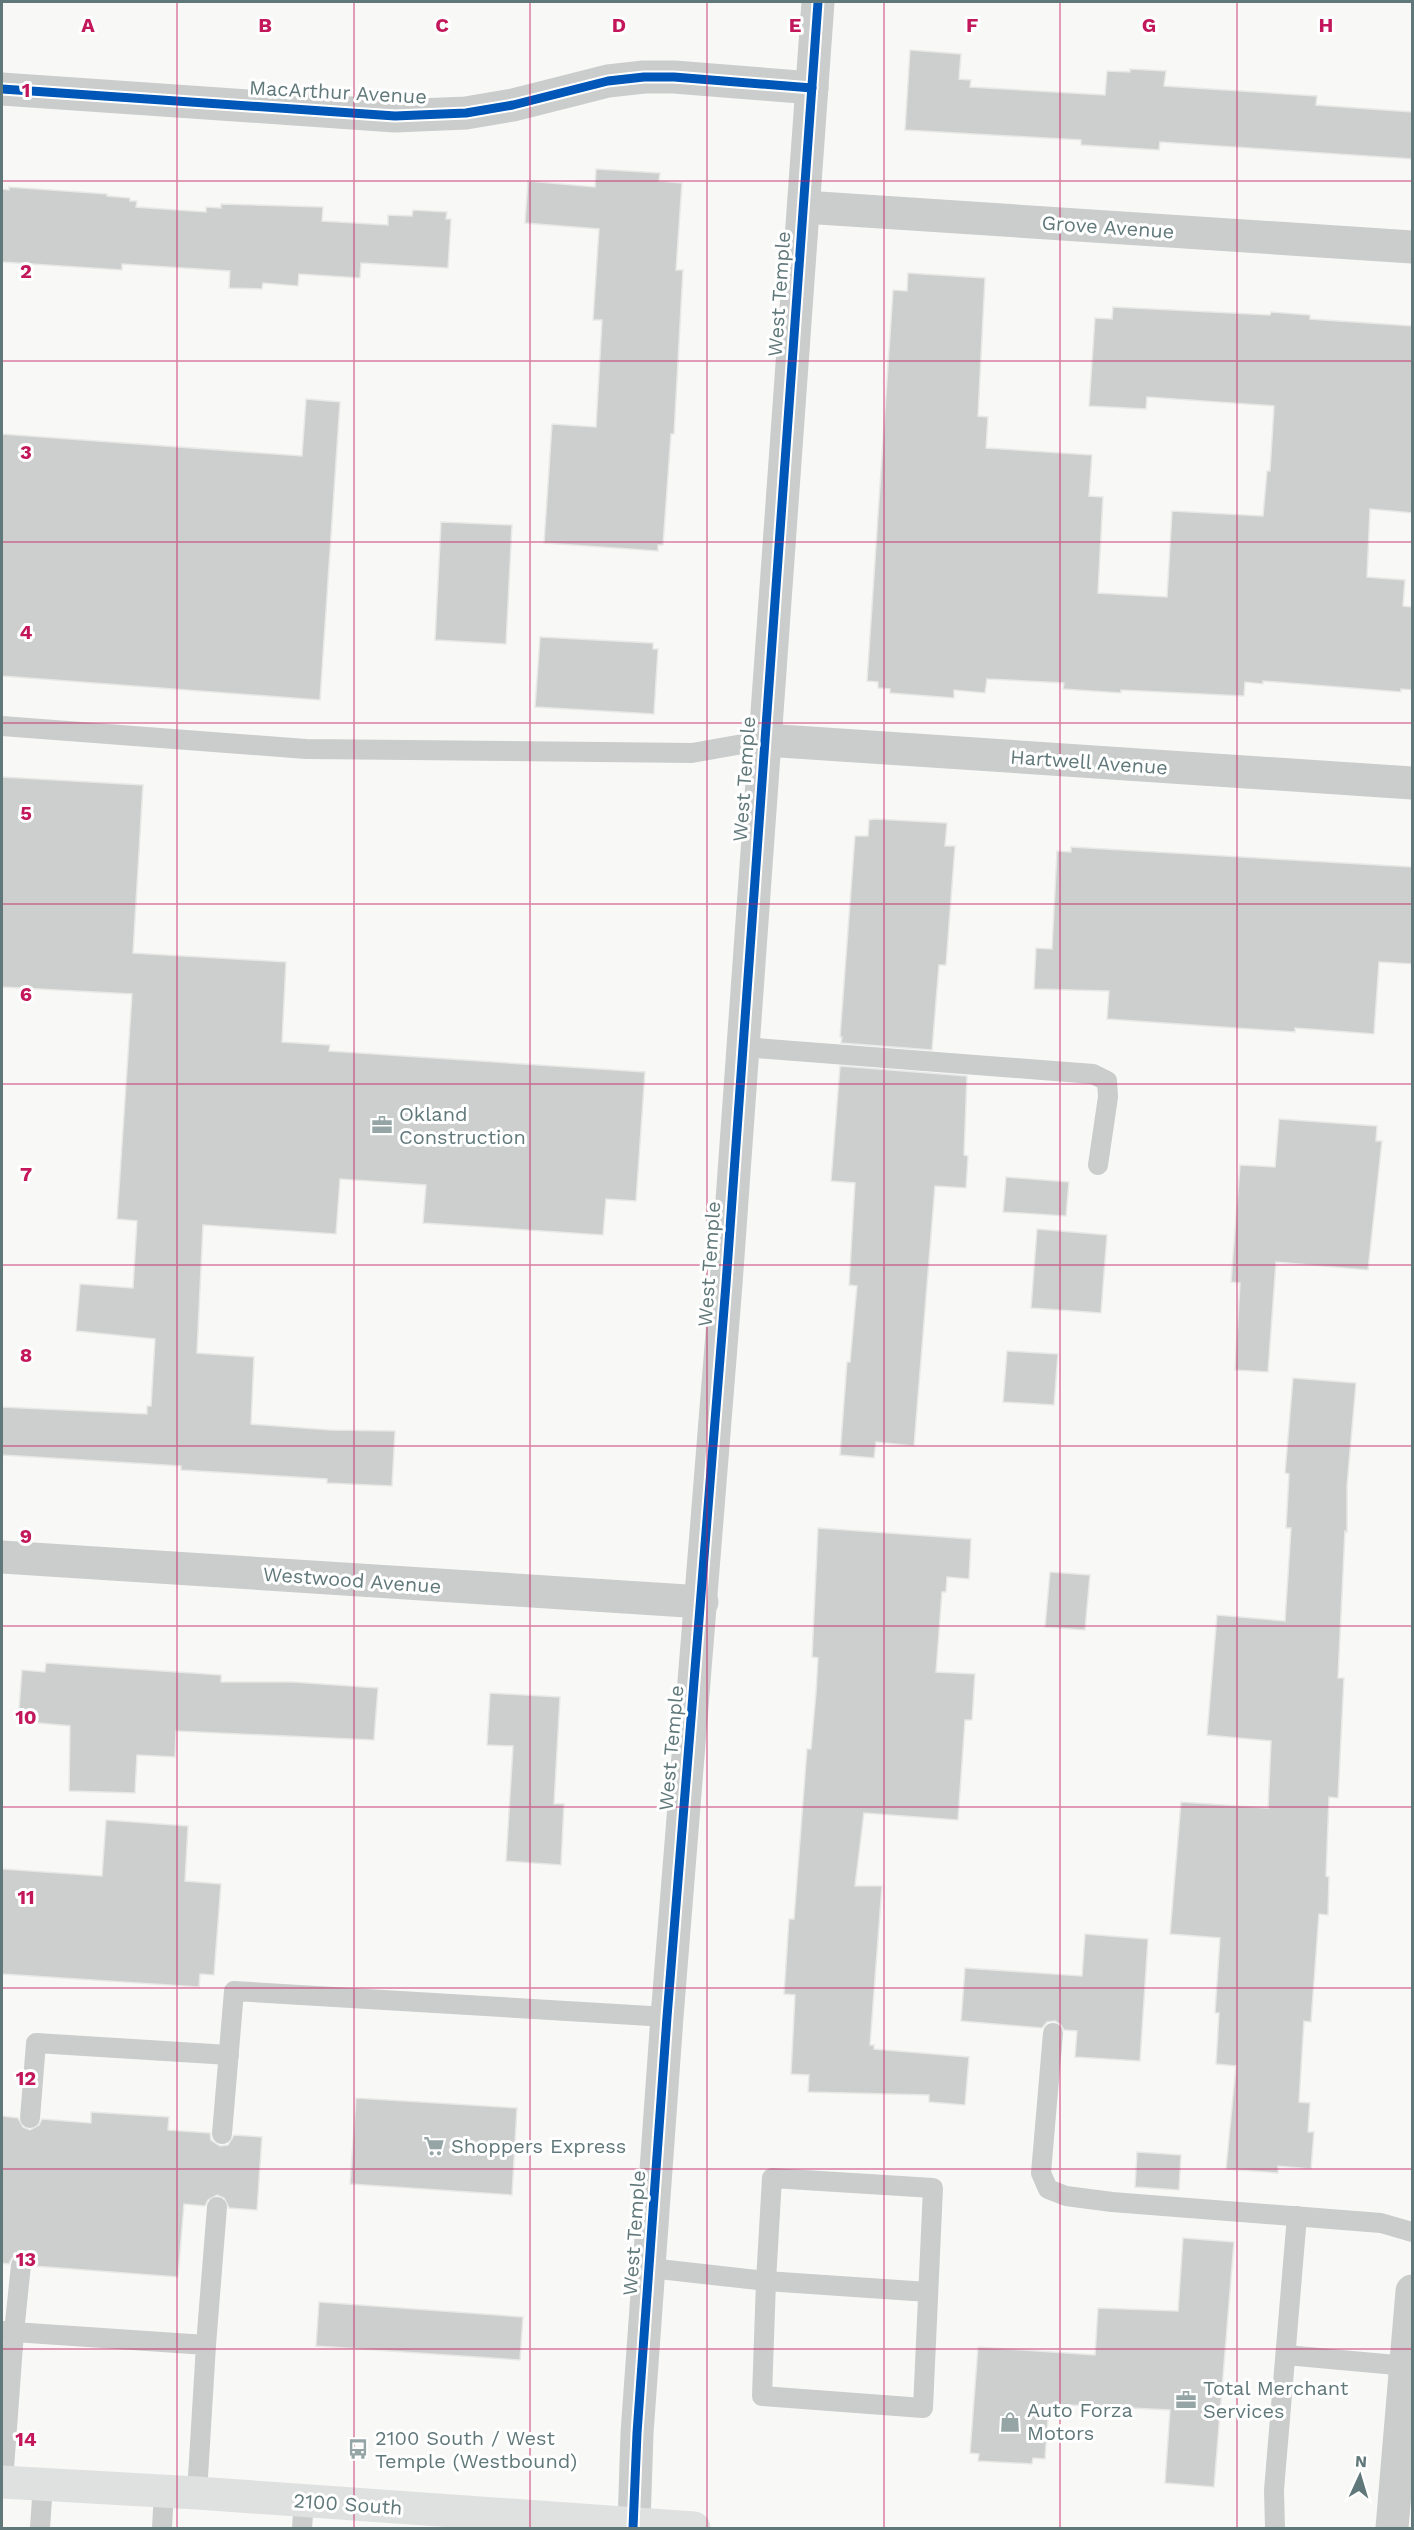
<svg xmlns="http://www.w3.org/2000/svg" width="1414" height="2530" viewBox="0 0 1414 2530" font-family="'Work Sans',sans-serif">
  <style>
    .building { fill: #cdcfcf; stroke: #e8e8e6; stroke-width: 1.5 }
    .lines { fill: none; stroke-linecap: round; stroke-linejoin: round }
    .lane { stroke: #cacdcc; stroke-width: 20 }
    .street { stroke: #cacdcc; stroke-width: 33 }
    .secondary { stroke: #dfe0e0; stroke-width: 33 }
    .cycleway-casing { stroke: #fff; stroke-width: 13 }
    .cycleway { stroke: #0057b8; stroke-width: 9 }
    .grid { fill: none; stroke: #c2185b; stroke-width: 1.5; stroke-opacity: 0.55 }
    .labels { text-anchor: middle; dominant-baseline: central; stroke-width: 6; stroke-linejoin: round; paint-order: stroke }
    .street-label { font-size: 20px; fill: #60787a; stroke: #fff }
    .poi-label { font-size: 20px; fill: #60787a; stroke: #fff; text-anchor: start }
    .grid-label { font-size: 20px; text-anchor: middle; font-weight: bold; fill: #c2185b; stroke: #fff; stroke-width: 6; stroke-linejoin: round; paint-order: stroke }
  </style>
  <rect width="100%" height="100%" fill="#f8f8f7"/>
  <g class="building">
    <path d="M 910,50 L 961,54 L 959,79 L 971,80 L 970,87 L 1105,95 L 1107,71 L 1130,72 L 1130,69 L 1166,71 L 1164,86 L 1317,96 L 1316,105 L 1413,112 L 1413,159 L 1160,142 L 1159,150 L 1081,145 L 1081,140 L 905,130 Z"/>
    <path d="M 596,169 L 660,173 L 659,181 L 682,183 L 676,270 L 683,270 L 674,434 L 671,434 L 663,545 L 658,545 L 658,551 L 544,543 L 552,424 L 596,427 L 602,320 L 593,320 L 599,229 L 525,223 L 528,181 L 595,187 Z"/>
    <path d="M 9,187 L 107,194 L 107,196 L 130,198 L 130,201 L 137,201 L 136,207 L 206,212 L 206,207 L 221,208 L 221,204 L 323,207 L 322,221 L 388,225 L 388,215 L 412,216 L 413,210 L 447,212 L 446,219 L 451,219 L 448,268 L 361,263 L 360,278 L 299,274 L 298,286 L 263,283 L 262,289 L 229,288 L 230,271 L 122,264 L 122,270 L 2,262 L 2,189 L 9,190 Z"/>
    <path d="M 908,273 L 985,278 L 978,416 L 988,417 L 986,448 L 1092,455 L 1089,496 L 1103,497 L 1098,593 L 1167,597 L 1172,511 L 1263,516 L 1267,471 L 1270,471 L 1274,406 L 1147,397 L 1146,409 L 1089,406 L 1095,318 L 1112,319 L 1113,307 L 1270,315 L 1271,312 L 1310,315 L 1310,319 L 1413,326 L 1413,513 L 1370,509 L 1367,577 L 1405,580 L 1403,606 L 1413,607 L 1413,690 L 1401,689 L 1401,692 L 1263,681 L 1263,684 L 1245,682 L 1244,696 L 1121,690 L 1121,693 L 1063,689 L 1064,683 L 987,679 L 985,693 L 954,690 L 954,698 L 890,693 L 890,689 L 878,688 L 878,682 L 867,681 L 893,290 L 907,291 Z"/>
    <path d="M 306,399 L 340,402 L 320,700 L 2,676 L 2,434 L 302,456 Z"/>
    <path d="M 441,522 L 512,525 L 506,644 L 435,640 Z"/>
    <path d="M 540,637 L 653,643 L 653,649 L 658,649 L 654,714 L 535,707 Z"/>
    <path d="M 2,777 L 143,785 L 133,953 L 286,962 L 282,1042 L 330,1045 L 329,1051 L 645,1072 L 636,1201 L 606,1199 L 603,1235 L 423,1223 L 426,1185 L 340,1179 L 336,1234 L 203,1225 L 197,1353 L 254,1357 L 251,1424 L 330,1430 L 395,1431 L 392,1486 L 327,1483 L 327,1479 L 181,1470 L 181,1466 L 2,1455 L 2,1407 L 147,1414 L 147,1406 L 151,1406 L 155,1339 L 76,1331 L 80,1284 L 133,1288 L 137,1221 L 117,1219 L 132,994 L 2,987 Z"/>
    <path d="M 875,819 L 947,823 L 945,846 L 955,846 L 946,965 L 939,965 L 932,1050 L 841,1043 L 842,1037 L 840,1037 L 855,836 L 868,836 L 869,820 Z"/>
    <path d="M 1071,847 L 1413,867 L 1413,964 L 1379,962 L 1374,1034 L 1295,1028 L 1295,1032 L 1107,1019 L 1109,991 L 1034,989 L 1036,948 L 1052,949 L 1057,851 L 1071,852 Z"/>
    <path d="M 840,1066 L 967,1076 L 964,1155 L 968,1156 L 966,1188 L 935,1186 L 914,1446 L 876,1442 L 874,1458 L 840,1455 L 847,1362 L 850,1362 L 857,1286 L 849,1285 L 855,1183 L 831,1181 Z"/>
    <path d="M 1279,1119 L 1377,1126 L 1376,1141 L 1382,1141 L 1368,1270 L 1276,1262 L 1268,1372 L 1235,1370 L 1240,1283 L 1231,1282 L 1240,1165 L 1275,1167 Z"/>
    <path d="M 1006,1177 L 1069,1182 L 1066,1216 L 1003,1212 Z"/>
    <path d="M 1037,1229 L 1107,1235 L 1101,1313 L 1031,1308 Z"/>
    <path d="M 1007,1351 L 1058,1354 L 1054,1405 L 1003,1402 Z"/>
    <path d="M 1293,1378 L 1356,1383 L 1347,1486 L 1347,1532 L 1345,1531 L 1338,1678 L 1344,1678 L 1338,1798 L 1329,1797 L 1326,1876 L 1329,1877 L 1328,1915 L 1319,1914 L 1311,2022 L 1304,2021 L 1299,2102 L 1310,2103 L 1308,2132 L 1314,2132 L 1311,2169 L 1278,2166 L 1278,2173 L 1226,2169 L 1236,2066 L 1216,2064 L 1219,2013 L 1215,2013 L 1220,1938 L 1170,1934 L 1181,1802 L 1268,1808 L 1271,1741 L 1207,1735 L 1217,1615 L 1285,1621 L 1291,1528 L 1286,1528 L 1289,1474 L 1285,1473 Z"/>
    <path d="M 818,1528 L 971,1539 L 969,1579 L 947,1577 L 946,1592 L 942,1592 L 936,1672 L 975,1674 L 972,1720 L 965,1720 L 958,1820 L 864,1813 L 855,1886 L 882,1886 L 870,2045 L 874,2045 L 874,2049 L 969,2057 L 965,2105 L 929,2102 L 929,2095 L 808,2092 L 809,2075 L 791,2074 L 795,1995 L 784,1994 L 789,1919 L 794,1919 L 807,1749 L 811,1749 L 816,1693 L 818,1658 L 812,1657 Z"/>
    <path d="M 1050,1572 L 1090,1575 L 1085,1630 L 1045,1627 Z"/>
    <path d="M 46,1663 L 221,1675 L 221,1682 L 293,1682 L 378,1688 L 374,1740 L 176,1731 L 175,1757 L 137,1755 L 135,1793 L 69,1791 L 70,1726 L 18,1721 L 22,1670 L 45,1672 Z"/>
    <path d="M 490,1693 L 560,1697 L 554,1804 L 564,1804 L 561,1865 L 506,1861 L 513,1746 L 487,1745 Z"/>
    <path d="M 106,1820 L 188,1826 L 185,1881 L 221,1884 L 214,1975 L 200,1974 L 199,1987 L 2,1974 L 2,1869 L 102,1876 Z"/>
    <path d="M 1085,1934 L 1148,1939 L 1140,2061 L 1075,2057 L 1077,2031 L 1064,2030 L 1060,2024 L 1055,2021 L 1047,2022 L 1042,2028 L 961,2021 L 965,1968 L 1082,1976 Z"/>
    <path d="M 356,2098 L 517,2108 L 512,2195 L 350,2184 Z"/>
    <path d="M 91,2112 L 169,2117 L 168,2130 L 210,2133 L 211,2140 L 220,2146 L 228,2145 L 234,2135 L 262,2137 L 257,2210 L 229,2208 L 224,2198 L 217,2195 L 208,2200 L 205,2206 L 184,2204 L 178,2277 L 33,2266 L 28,2256 L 22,2253 L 12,2258 L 9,2264 L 2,2263 L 2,2116 L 18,2118 L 23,2127 L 30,2130 L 39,2125 L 42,2119 L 91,2123 Z"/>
    <path d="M 1137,2152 L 1181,2155 L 1179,2190 L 1135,2187 Z"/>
    <path d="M 1183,2238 L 1234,2242 L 1214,2487 L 1165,2483 L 1170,2410 L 1049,2404 L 1045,2459 L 1033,2458 L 1032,2464 L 978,2461 L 979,2454 L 970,2453 L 978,2347 L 1095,2355 L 1098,2308 L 1178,2311 Z"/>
    <path d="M 319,2302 L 523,2317 L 520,2360 L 316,2346 Z"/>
  </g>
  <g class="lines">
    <g class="lane">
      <path d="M 2,726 L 306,749 L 692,753 L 765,740"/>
      <path d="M 743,1047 L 1093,1074 L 1107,1081 L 1108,1097 L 1098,1165"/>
      <path d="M 1053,2033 L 1041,2173 L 1048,2189 L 1066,2196 L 1112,2202 L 1381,2223 L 1412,2232"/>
      <path d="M 30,2118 L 36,2043 L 229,2055"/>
      <path d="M 222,2134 L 234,1991 L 667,2017"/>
      <path d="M 650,2268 L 766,2281 L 772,2178 L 933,2188 L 923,2408 L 762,2396 L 766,2281 L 928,2292"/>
      <path d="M 2,2331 L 14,2332 L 21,2265"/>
      <path d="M 206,2345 L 217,2207"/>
      <path d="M 1286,2355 L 1407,2366"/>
      <path d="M 3,2482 L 14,2332 L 206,2345 L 197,2493"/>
      <path d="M 40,2528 L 43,2484"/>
      <path d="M 162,2528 L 164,2491"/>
      <path d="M 302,2528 L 304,2501"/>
      <path d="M 1275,2528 L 1274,2490 L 1297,2216"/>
    </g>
    <g class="street">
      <path d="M 2,89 L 395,116 L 466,113 L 513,105 L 608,81 L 644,77 L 674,77 L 812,88"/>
      <path d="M 804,207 L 1412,247"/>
      <path d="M 765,740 L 1412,783"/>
      <path d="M 2,1557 L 702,1602"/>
      <path d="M 634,2524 L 637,2433 L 667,2017 L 726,1284 L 818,2"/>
      <path d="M 1392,2528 L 1412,2291"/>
    </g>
    <path class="secondary" d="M 2,2482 L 197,2493 L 694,2528"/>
    <g class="cycleway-casing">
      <g id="cycleway">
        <path d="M 2,89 L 395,116 L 466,113 L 513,105 L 608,81 L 644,77 L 674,77 L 812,88"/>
        <path d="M 633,2528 L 637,2433 L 667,2017 L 726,1284 L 818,2"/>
      </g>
    </g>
    <use href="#cycleway" class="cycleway"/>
  </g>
  <path class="grid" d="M 177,2 L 177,2528M 354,2 L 354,2528M 530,2 L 530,2528M 707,2 L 707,2528M 884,2 L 884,2528M 1060,2 L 1060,2528M 1237,2 L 1237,2528M 2,181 L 1412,181M 2,361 L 1412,361M 2,542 L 1412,542M 2,723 L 1412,723M 2,904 L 1412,904M 2,1084 L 1412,1084M 2,1265 L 1412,1265M 2,1446 L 1412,1446M 2,1626 L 1412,1626M 2,1807 L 1412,1807M 2,1988 L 1412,1988M 2,2169 L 1412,2169M 2,2349 L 1412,2349"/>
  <defs>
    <g id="office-bare" transform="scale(1.62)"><path d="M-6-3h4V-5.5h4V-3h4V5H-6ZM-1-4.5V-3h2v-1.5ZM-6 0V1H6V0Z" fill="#95a5a6" stroke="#fff" stroke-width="2.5" paint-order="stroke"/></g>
    <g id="supermarket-bare" transform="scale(1.62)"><path d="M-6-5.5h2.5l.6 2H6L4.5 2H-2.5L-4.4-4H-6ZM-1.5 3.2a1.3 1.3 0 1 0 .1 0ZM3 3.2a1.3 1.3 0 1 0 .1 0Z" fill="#95a5a6" stroke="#fff" stroke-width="2.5" paint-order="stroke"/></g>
    <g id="shop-bare" transform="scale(1.62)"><path d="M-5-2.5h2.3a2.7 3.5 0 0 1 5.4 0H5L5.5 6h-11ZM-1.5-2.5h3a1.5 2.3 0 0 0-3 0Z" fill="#95a5a6" stroke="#fff" stroke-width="2.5" paint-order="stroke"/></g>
    <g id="bus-bare" transform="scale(1.62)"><path d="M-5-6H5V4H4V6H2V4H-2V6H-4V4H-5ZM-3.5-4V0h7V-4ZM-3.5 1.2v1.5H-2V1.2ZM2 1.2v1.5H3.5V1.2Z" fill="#95a5a6" stroke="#fff" stroke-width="2.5" paint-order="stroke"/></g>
  </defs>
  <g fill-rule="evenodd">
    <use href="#office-bare" x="382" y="1125"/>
    <use href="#supermarket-bare" x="434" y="2146"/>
    <use href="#office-bare" x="1186" y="2400"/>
    <use href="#shop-bare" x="1010" y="2422"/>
    <use href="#bus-bare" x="358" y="2449"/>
  </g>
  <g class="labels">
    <g class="street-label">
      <text transform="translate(338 92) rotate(3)">MacArthur Avenue</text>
      <text transform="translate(1108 227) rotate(4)">Grove Avenue</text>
      <text transform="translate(779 294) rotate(-86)">West Temple</text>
      <text transform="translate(1089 762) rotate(4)">Hartwell Avenue</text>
      <text transform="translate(744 779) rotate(-86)">West Temple</text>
      <text transform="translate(709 1264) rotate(-86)">West Temple</text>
      <text transform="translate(352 1580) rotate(4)">Westwood Avenue</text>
      <text transform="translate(671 1748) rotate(-85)">West Temple</text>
      <text transform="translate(634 2233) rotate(-86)">West Temple</text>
      <text transform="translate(348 2504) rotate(4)">2100 South</text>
    </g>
    <g class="poi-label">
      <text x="399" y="1114">Okland<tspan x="399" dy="23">Construction</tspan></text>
      <text x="451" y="2146">Shoppers Express</text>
      <text x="1203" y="2388">Total Merchant<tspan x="1203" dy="23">Services</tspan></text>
      <text x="1027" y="2410">Auto Forza<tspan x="1027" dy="23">Motors</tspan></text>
      <text x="375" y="2438">2100 South / West<tspan x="375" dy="23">Temple (Westbound)</tspan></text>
    </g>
  </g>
  <g class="grid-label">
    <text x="88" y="32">A</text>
    <text x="265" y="32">B</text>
    <text x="442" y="32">C</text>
    <text x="619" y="32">D</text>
    <text x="795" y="32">E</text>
    <text x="972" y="32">F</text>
    <text x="1149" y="32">G</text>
    <text x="1326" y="32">H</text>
    <text x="26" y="97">1</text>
    <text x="26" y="278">2</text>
    <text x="26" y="459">3</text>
    <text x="26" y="639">4</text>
    <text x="26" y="820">5</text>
    <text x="26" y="1001">6</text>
    <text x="26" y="1181">7</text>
    <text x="26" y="1362">8</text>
    <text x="26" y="1543">9</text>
    <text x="26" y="1724">10</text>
    <text x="26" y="1904">11</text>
    <text x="26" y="2085">12</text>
    <text x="26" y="2266">13</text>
    <text x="26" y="2446">14</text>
  </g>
  <rect width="1414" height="2530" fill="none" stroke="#60787a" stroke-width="6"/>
  <g transform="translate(1360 2476) rotate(4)" stroke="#ffffff" stroke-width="4.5" paint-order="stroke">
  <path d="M0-4.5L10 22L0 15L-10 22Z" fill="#60787a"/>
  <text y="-9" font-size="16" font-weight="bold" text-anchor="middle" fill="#60787a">N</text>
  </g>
</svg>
